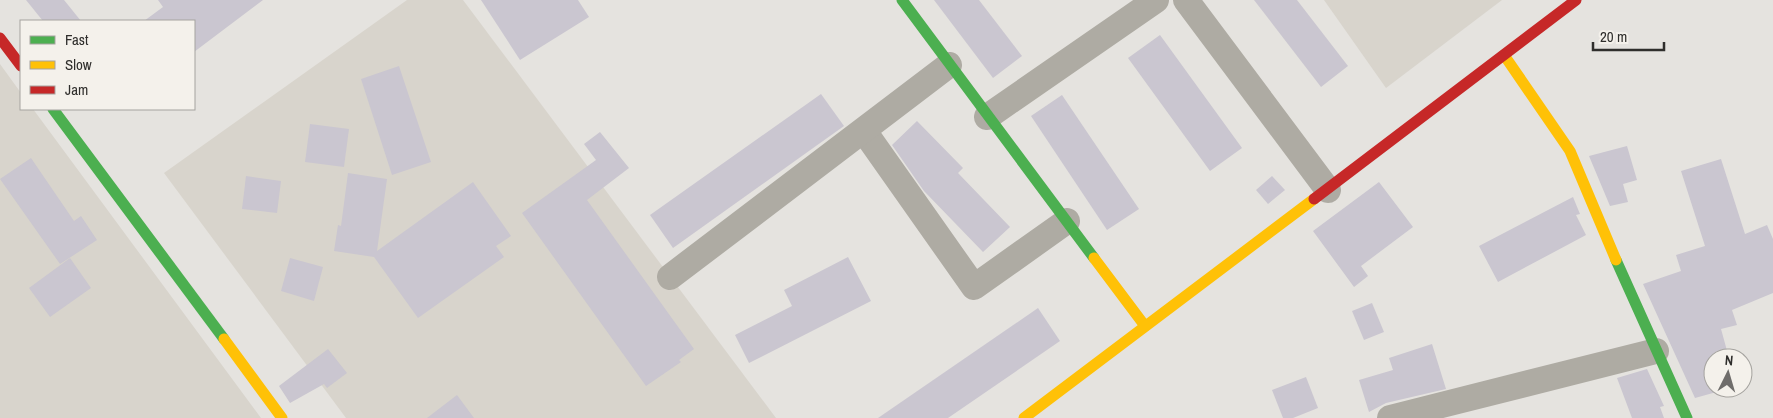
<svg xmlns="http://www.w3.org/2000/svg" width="1773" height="418" viewBox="0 0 1773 418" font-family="'Archivo Narrow',sans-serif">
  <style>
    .built { fill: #d8d4cc }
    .building { fill: #cac6d0 }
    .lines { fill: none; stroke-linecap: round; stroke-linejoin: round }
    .street { stroke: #aeaba3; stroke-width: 26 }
    .fast { stroke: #4caf50; stroke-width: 11 }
    .slow { stroke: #ffc107; stroke-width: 11 }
    .jam { stroke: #c62828; stroke-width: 11 }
  </style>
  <rect width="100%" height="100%" fill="#e5e3df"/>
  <g class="built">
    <path d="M 407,0 L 463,0 L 776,418 L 346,418 L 164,173 Z"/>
    <path d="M 1324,0 L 1502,0 L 1386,88 Z"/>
    <path d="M 0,64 L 21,93 L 21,109 L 33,109 L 261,418 L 0,418 Z"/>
  </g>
  <g class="building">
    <path d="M 26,0 L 64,0 L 81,21 L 43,21 Z"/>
    <path d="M 158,0 L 263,0 L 194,52 L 194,21 L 144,21 L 163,7 Z"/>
    <path d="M 481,0 L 578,0 L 589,17 L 520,60 Z"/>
    <path d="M 934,0 L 979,0 L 1022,56 L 993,78 Z"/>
    <path d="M 1254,0 L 1297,0 L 1348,66 L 1321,87 Z"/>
    <path d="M 1160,35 L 1242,148 L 1210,171 L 1128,58 Z"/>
    <path d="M 399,66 L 431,162 L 392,175 L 361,79 Z"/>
    <path d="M 821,94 L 844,126 L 673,248 L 650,215 Z"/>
    <path d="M 1062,95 L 1139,209 L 1107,230 L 1031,116 Z"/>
    <path d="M 917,121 L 963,168 L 958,173 L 1010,227 L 983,252 L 924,191 L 892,145 Z"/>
    <path d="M 310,124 L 349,129 L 344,167 L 305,162 Z"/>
    <path d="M 600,132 L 629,168 L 587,200 L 694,349 L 679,360 L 681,362 L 646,386 L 522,213 L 596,160 L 584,144 Z"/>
    <path d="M 1627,146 L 1637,180 L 1623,184 L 1628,202 L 1610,206 L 1589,156 Z"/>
    <path d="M 31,158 L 74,221 L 81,216 L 97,240 L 60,264 L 0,179 Z"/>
    <path d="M 1721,159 L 1745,234 L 1767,225 L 1773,239 L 1773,293 L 1732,310 L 1737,325 L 1721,329 L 1729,358 L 1713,358 L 1713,388 L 1731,388 L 1695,398 L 1643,284 L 1681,271 L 1676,255 L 1705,246 L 1681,171 Z"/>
    <path d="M 348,173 L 387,179 L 377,251 L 473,182 L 511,236 L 496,246 L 504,257 L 418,318 L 374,257 L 334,251 L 338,225 L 341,226 Z"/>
    <path d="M 246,176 L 281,181 L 277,213 L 242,209 Z"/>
    <path d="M 1272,176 L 1285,190 L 1268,204 L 1256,190 Z"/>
    <path d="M 1379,182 L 1413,227 L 1361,266 L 1368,276 L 1354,287 L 1313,231 Z"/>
    <path d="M 1573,197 L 1580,214 L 1576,215 L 1586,235 L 1498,282 L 1479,246 Z"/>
    <path d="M 848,257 L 871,301 L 749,363 L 735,335 L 792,306 L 784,290 Z"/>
    <path d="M 70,258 L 91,288 L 50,317 L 29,288 Z"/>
    <path d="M 290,258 L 323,267 L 314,301 L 281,291 Z"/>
    <path d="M 1372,303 L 1384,332 L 1364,340 L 1352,311 Z"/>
    <path d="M 1038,308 L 1060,341 L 948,418 L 878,418 Z"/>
    <path d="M 1432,344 L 1446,389 L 1386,403 L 1369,412 L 1359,380 L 1393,370 L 1389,358 Z"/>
    <path d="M 328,349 L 347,373 L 327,388 L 324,384 L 290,403 L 279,386 Z"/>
    <path d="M 1647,369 L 1664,406 L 1660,407 L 1664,418 L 1632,418 L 1617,378 Z"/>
    <path d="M 1306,377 L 1318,408 L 1293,418 L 1283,418 L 1272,390 Z"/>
    <path d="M 457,395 L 474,418 L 427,418 Z"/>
  </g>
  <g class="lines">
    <g class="street">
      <path d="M 1186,0 L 1328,190"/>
      <path d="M 987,117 L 1156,0"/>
      <path d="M 864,131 L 974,287 L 1067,221"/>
      <path d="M 670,277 L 949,65"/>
      <path d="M 1390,418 L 1656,351"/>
    </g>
    <g class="fast">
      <path d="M 902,0 L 1094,258"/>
      <path d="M 53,109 L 224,339"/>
      <path d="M 1616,260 L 1687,418"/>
    </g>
    <g class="slow">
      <path d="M 1504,55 L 1570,151 L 1616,260"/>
      <path d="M 1094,258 L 1145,326"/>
      <path d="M 224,339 L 282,418"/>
      <path d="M 1024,418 L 1314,199"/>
    </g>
    <g class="jam">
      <path d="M 0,38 L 21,66"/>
      <path d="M 1314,199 L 1576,0"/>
    </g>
  </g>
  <rect x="20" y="20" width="175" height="90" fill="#f4f1eb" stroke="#a5a39f"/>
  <rect x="30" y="36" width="25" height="8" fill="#4caf50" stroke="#a5a39f"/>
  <text x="65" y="45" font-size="15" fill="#2f2e2c">Fast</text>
  <rect x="30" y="61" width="25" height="8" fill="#ffc107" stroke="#a5a39f"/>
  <text x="65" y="70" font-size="15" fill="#2f2e2c">Slow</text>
  <rect x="30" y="86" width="25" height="8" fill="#c62828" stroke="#a5a39f"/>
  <text x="65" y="95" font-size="15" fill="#2f2e2c">Jam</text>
  <g transform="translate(1728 373) rotate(5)"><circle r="24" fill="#f4f1eb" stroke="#a5a39f"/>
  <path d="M0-4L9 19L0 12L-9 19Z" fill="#6f6d6b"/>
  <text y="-8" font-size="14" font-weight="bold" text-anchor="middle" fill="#2f2e2c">N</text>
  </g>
  <path d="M1593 42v8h71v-8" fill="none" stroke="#2f2e2c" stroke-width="2.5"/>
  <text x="1600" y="42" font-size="15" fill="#2f2e2c" stroke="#f4f1eb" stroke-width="4" paint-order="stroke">20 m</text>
</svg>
